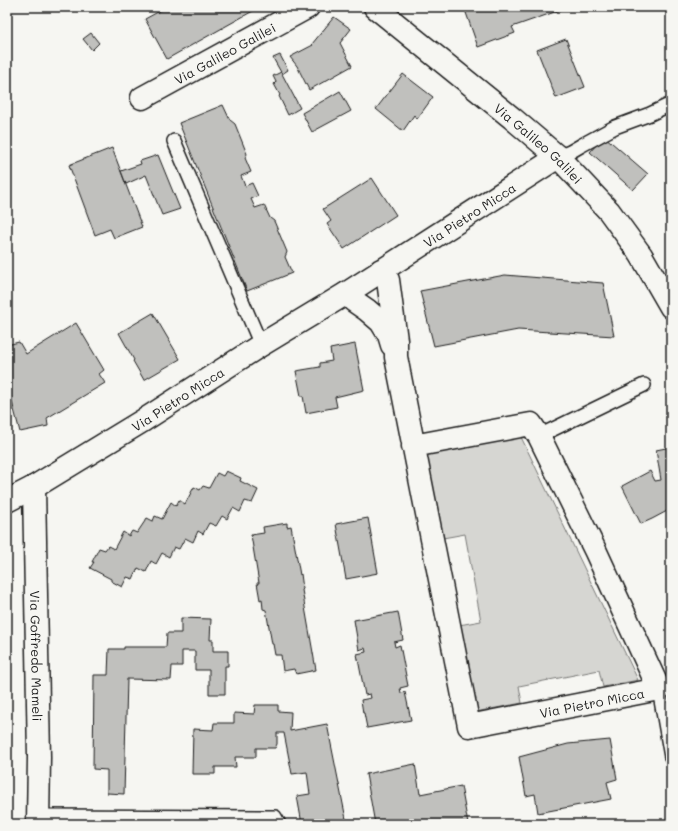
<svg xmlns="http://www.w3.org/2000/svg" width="678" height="831" viewBox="0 0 678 831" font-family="Mali,sans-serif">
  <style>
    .green { fill: #d6d6d2; stroke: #797977 }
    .building { fill: #c0c0bd; stroke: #1c1c1c }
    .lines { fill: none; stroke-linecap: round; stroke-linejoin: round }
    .service-casing { stroke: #1c1c1c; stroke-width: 16 }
    .minor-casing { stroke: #1c1c1c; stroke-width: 25 }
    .tertiary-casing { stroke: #1c1c1c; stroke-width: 25 }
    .service { stroke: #f6f6f2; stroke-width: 13 }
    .minor { stroke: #f6f6f2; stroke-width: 22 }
    .tertiary { stroke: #f6f6f2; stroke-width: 22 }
    .labels { text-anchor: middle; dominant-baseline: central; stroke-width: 3; stroke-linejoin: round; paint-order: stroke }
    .street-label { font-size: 13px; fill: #1c1c1c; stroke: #f6f6f2 }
  </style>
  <rect width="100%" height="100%" fill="#f6f6f2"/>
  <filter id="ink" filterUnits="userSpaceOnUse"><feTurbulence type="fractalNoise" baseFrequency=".025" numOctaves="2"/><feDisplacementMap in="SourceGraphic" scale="8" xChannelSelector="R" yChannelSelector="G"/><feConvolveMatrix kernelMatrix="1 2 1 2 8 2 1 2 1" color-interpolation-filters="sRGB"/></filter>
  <g filter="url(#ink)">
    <path class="green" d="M 521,437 L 638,680 L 603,687 L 599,670 L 519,686 L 522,703 L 475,712 L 459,625 L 481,621 L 465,534 L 443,538 L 426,455 Z"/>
    <g class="building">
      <path d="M 167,7 L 260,7 L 167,59 L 145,19 Z"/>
      <path d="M 464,7 L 569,7 L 512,27 L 515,33 L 478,47 Z"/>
      <path d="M 334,17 L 351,29 L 340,43 L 352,66 L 309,90 L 297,66 L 290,57 L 313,45 L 312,44 Z"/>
      <path d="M 91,33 L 99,43 L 92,50 L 83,39 Z"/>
      <path d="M 566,39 L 585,87 L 556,98 L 537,50 Z"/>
      <path d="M 280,55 L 288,70 L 282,74 L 273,58 Z"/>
      <path d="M 281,72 L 300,108 L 288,115 L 279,96 L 280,95 L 274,84 L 276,82 L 273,76 Z"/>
      <path d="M 403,74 L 433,97 L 417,119 L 414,115 L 403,131 L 376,109 Z"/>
      <path d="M 340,91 L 351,111 L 312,132 L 302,113 Z"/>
      <path d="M 223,105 L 230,120 L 235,124 L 247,154 L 245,158 L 251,172 L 241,176 L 245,186 L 252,183 L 258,196 L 251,199 L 255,208 L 264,205 L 270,218 L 274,221 L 287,252 L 285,257 L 292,273 L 247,291 L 179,123 Z"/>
      <path d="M 604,136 L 648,174 L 633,190 L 590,152 Z"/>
      <path d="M 112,148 L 142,227 L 114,238 L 110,229 L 95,235 L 69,165 Z"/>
      <path d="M 158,155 L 180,209 L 162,215 L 146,175 L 126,184 L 121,171 L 141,164 L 140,161 Z"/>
      <path d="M 372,178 L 396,215 L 344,249 L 327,224 L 331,221 L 323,209 Z"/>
      <path d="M 505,275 L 603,283 L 614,336 L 518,330 L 434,346 L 420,291 Z"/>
      <path d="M 153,313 L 180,359 L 144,380 L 133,361 L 134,360 L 119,333 Z"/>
      <path d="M 76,323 L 104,370 L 99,374 L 105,383 L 47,418 L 48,426 L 20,432 L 7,383 L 7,345 L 19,342 L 26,354 Z"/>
      <path d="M 355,344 L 364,390 L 335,397 L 337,407 L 306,413 L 303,396 L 301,396 L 296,371 L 320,367 L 320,363 L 332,361 L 330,349 Z"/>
      <path d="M 671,447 L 671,504 L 667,505 L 669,510 L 652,519 L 641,524 L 622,486 L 650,471 L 655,481 L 661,480 L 656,450 Z"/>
      <path d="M 226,471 L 241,478 L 240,481 L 258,490 L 252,503 L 245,501 L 240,512 L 233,508 L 227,519 L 222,516 L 216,526 L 209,523 L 203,534 L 198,531 L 193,542 L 185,538 L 179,549 L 174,547 L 169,557 L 162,553 L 156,564 L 151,561 L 146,572 L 138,568 L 133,579 L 127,577 L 122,587 L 111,581 L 111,579 L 90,568 L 94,562 L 92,562 L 99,548 L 105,550 L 108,546 L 114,549 L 123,532 L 129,536 L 132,531 L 137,533 L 147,518 L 153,521 L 155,516 L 162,519 L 171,502 L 176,506 L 179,500 L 185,504 L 194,487 L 200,490 L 203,486 L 209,488 L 217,473 L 223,476 Z"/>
      <path d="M 368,518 L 378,573 L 346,579 L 336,524 Z"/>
      <path d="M 287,523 L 287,527 L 291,526 L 300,575 L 301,574 L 303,589 L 302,590 L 316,670 L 296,674 L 294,669 L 283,671 L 281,655 L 275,655 L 273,644 L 272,644 L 266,610 L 263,609 L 262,599 L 260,600 L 257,583 L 259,583 L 251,535 L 264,533 L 263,527 Z"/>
      <path d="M 7,553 L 9,553 L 8,614 L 10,614 L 9,637 L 7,637 Z"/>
      <path d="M 398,612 L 403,640 L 394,642 L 395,647 L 400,645 L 408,686 L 400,688 L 401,693 L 405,692 L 411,720 L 367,728 L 364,713 L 363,713 L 361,700 L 371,698 L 370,694 L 365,695 L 357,654 L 366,652 L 365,648 L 359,650 L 354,620 Z"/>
      <path d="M 181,618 L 211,619 L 210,640 L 213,640 L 213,651 L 228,651 L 228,666 L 225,666 L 225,694 L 209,694 L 209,670 L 195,670 L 195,651 L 182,651 L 182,666 L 172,666 L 171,680 L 127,679 L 124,794 L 107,793 L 107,770 L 93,769 L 94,675 L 108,675 L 109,649 L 124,649 L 124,647 L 166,647 L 167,633 L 181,633 Z"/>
      <path d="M 255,705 L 278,705 L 278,711 L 291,712 L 290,731 L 327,724 L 347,824 L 302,824 L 297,796 L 310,794 L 307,772 L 292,774 L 284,733 L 277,733 L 277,744 L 275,748 L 256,748 L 256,757 L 235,757 L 236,767 L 215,767 L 215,774 L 192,774 L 193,729 L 213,730 L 214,723 L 234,723 L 234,713 L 254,714 Z"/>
      <path d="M 610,740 L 617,779 L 607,782 L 611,799 L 538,813 L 535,794 L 526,796 L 519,757 L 568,744 Z"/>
      <path d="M 415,764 L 420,794 L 461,786 L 468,824 L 375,824 L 366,774 Z"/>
    </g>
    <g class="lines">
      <g class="service-casing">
        <g id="service">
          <path d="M 174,141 L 261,345"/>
          <path d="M 558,157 L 570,152 L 582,145 L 615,127 L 650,114 L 671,104"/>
          <path d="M 539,436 L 644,385"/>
          <path d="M 659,689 L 671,757"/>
          <path d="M 38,816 L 275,817 L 279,824"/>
        </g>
      </g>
      <g class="minor-casing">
        <g id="minor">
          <path id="s1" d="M 142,98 L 308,7"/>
          <path id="s2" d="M 381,270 L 388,280 L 396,340 L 396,357 L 469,726 L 659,689 L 596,552 L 539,436 L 531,424 L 413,446"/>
          <path d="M 347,293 L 354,301 L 367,310 L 381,322 L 389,335 L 392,345"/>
          <path id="s3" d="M 34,487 L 39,757 L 38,824"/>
          <path id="s4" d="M 7,501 L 34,487 L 144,420 L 261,345 L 347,293 L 558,157"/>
        </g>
      </g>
      <g class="tertiary-casing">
        <g id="tertiary">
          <path id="s5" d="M 375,7 L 512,118 L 558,157 L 609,211 L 641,255 L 671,307"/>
        </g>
      </g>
      <use href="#service" class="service"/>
      <use href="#minor" class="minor"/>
      <use href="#tertiary" class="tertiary"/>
    </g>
  </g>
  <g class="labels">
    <g class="street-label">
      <text stroke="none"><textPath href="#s1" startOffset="94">Via Galileo Galilei</textPath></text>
      <text stroke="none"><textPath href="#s5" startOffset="213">Via Galileo Galilei</textPath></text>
      <text stroke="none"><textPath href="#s4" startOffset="544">Via Pietro Micca</textPath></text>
      <text stroke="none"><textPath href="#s4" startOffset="199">Via Pietro Micca</textPath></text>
      <text stroke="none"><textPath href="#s3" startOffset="169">Via Goffredo Mameli</textPath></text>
      <text stroke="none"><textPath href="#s2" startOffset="591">Via Pietro Micca</textPath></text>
    </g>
  </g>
  <rect width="678" height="831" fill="none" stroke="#f6f6f2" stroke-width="24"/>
  <rect x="12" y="12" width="654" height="807" fill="none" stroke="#1c1c1c" stroke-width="1.5" filter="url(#ink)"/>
</svg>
